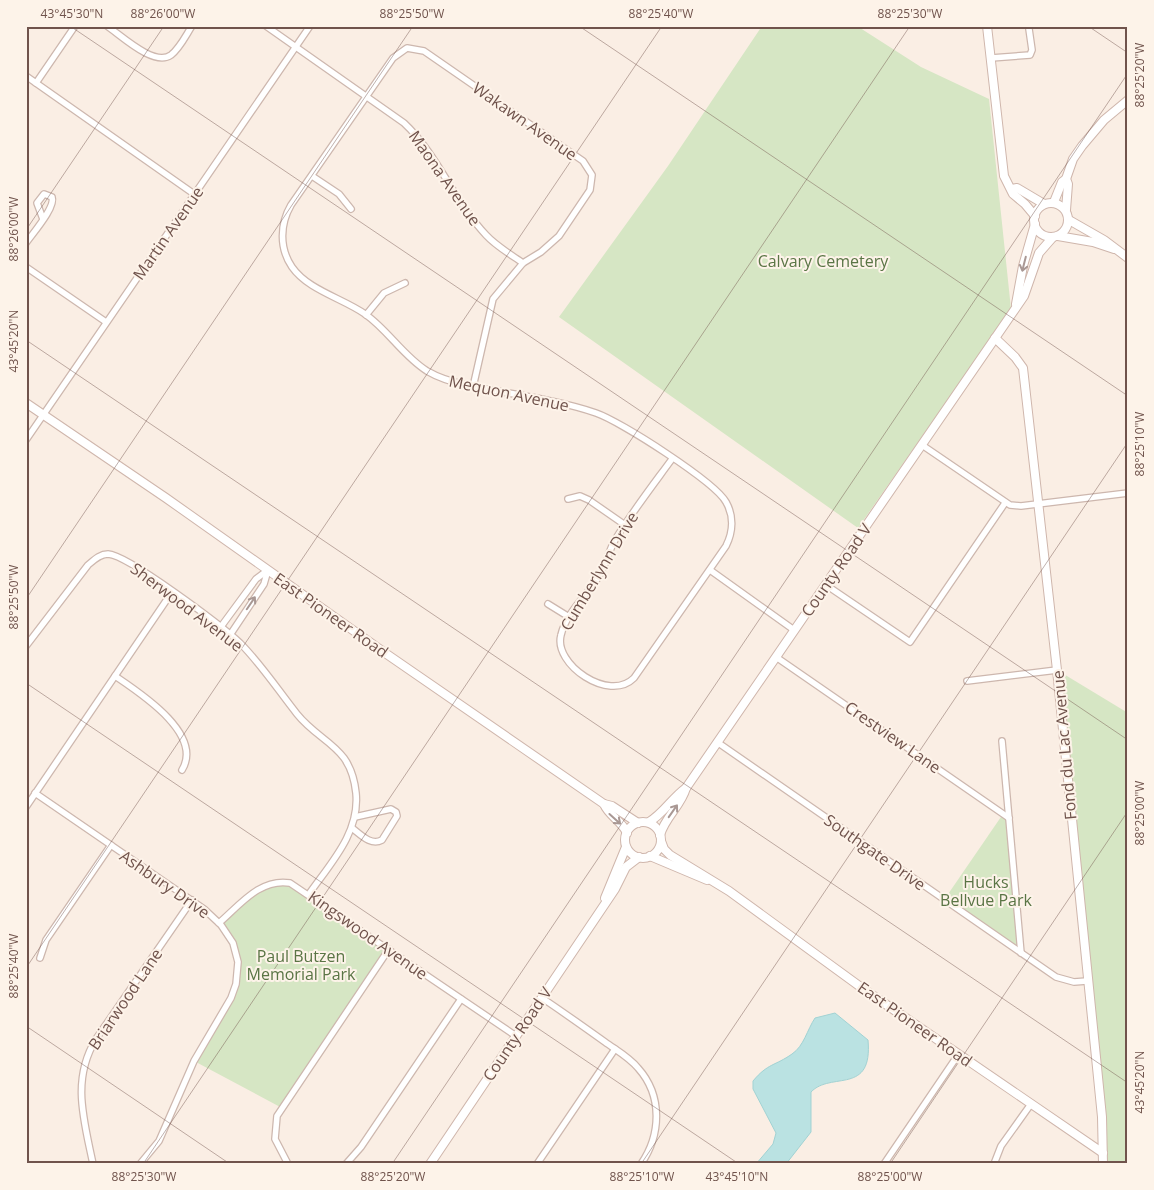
<svg xmlns="http://www.w3.org/2000/svg" width="1154" height="1190" viewBox="0 0 1154 1190" font-family="'Open Sans',sans-serif">
  <style>
    .green { fill: #d6e6c4 }
    .water { fill: #bae2e2; stroke: #a1d2d3 }
    .lines { fill: none; stroke-linecap: round; stroke-linejoin: round }
    .street-casing { stroke: #cdb7ae; stroke-width: 8 }
    .secondary-casing { stroke: #cfb6ac; stroke-width: 10 }
    .street { stroke: #fff; stroke-width: 5.5 }
    .secondary { stroke: #fff; stroke-width: 8 }
    .oneway { stroke: #a99894 }
    .ticks { fill: none; stroke: #70534c; stroke-width: 1; stroke-opacity: 0.45 }
    .labels { text-anchor: middle; dominant-baseline: central; stroke-width: 4; stroke-linejoin: round; paint-order: stroke }
    .street-label { font-size: 16px; fill: #70534c; stroke: #fdf3e9 }
    .park-label { font-size: 16px; fill: #5a7545; stroke: #fdf3e9 }
    .neatline { fill: none; stroke: #70534c; stroke-width: 2 }
    .ticks-label { font-size: 12px; text-anchor: middle; fill: #70534c }
  </style>
  <rect width="100%" height="100%" fill="#faeee4"/>
  <g class="green">
    <path d="M 762,26 L 857,26 L 921,67 L 989,99 L 1011,309 L 858,528 L 559,317 L 668,166 Z"/>
    <path d="M 1057,670 L 1128,713 L 1128,1164 L 1103,1164 Z"/>
    <path d="M 1003,814 L 1009,818 L 1021,953 L 944,900 Z"/>
    <path d="M 290,883 L 389,949 L 282,1108 L 194,1061 L 236,984 L 234,947 L 219,923 L 258,889 Z"/>
  </g>
  <path class="water" d="M 835,1013 L 868,1040 C 873,1096 831,1071 811,1092 L 811,1132 L 786,1164 L 756,1164 L 773,1144 L 776,1133 L 753,1089 L 753,1081 C 768,1063 775,1066 792,1054 C 804,1046 807,1030 815,1018 Z"/>
  <g class="lines">
    <g class="street-casing">
      <g id="street">
        <path d="M 107,26 C 122,36 154,67 171,55 C 180,48 186,35 192,26"/>
        <path d="M 266,26 L 404,123 C 438,155 454,201 486,235 C 496,246 510,254 523,263"/>
        <path d="M 991,58 L 1030,55 L 1032,50 L 1029,29"/>
        <path d="M 26,76 L 194,194"/>
        <path d="M 36,83 L 75,26"/>
        <path d="M 312,176 L 339,194 L 351,209"/>
        <path d="M 26,243 C 33,233 56,207 52,197 L 44,194 L 37,203 L 43,219"/>
        <path d="M 26,267 L 106,322"/>
        <path d="M 366,315 L 384,293 L 405,283"/>
        <path d="M 473,387 L 493,299 L 523,263 L 541,252 L 559,236 L 590,190 L 592,175 L 583,161 L 424,51 L 407,48 L 393,58 L 291,205 C 280,224 279,248 292,267 C 308,290 342,298 365,314 C 388,330 403,356 427,371 C 439,378 452,382 466,385 C 508,394 555,399 596,413 C 620,421 715,482 726,502 C 734,516 733,532 726,546 L 634,678 C 609,703 553,664 561,635 C 566,613 586,596 598,578 C 606,566 608,552 615,540 C 632,512 653,485 672,459"/>
        <path d="M 26,440 L 310,26"/>
        <path d="M 922,445 L 1010,505 L 1021,506 L 1128,493"/>
        <path d="M 568,499 L 580,496 L 589,500 L 625,525"/>
        <path d="M 710,570 L 794,630"/>
        <path d="M 826,585 L 910,642 L 1005,503"/>
        <path d="M 548,604 L 569,617"/>
        <path d="M 220,628 L 256,579 L 268,570"/>
        <path d="M 230,635 L 264,584 L 268,570"/>
        <path d="M 26,646 L 88,565 C 94,560 100,554 108,554 C 128,555 222,626 240,643 C 261,664 278,690 297,714 C 321,744 351,745 356,793 C 360,833 330,864 309,894"/>
        <path d="M 776,657 L 1009,818"/>
        <path d="M 115,676 C 140,693 204,734 182,770"/>
        <path d="M 967,681 L 1057,670"/>
        <path d="M 1002,741 L 1021,953"/>
        <path d="M 717,742 L 1056,977 L 1074,982 L 1087,981"/>
        <path d="M 35,793 L 204,909 L 221,925 L 233,943 L 238,962 L 236,984 L 231,998 L 194,1061 L 159,1141 L 140,1164"/>
        <path d="M 26,807 L 172,592"/>
        <path d="M 352,828 C 361,835 371,846 382,840 L 397,816 L 396,812 L 391,809 L 355,817"/>
        <path d="M 219,923 C 240,905 260,878 290,883 L 516,1036"/>
        <path d="M 40,958 L 46,940 L 111,845"/>
        <path d="M 542,998 C 563,1012 584,1027 605,1042 C 616,1050 629,1057 638,1068 C 663,1096 661,1135 641,1164"/>
        <path d="M 93,1164 C 84,1120 71,1080 96,1039 L 192,900"/>
        <path d="M 288,1164 L 275,1139 L 277,1116 L 389,949"/>
        <path d="M 346,1164 L 361,1147 L 461,999"/>
        <path d="M 537,1164 L 615,1049"/>
        <path d="M 884,1164 L 958,1055"/>
        <path d="M 994,1164 L 1001,1146 L 1031,1104"/>
      </g>
    </g>
    <g class="secondary-casing">
      <g id="secondary">
        <path d="M 987,26 L 1004,176 L 1013,194 L 1025,204 L 1035,216"/>
        <path d="M 1066,179 L 1068,184 L 1066,210"/>
        <path d="M 1012,189 L 1017,188 L 1044,204"/>
        <path d="M 1054,202 L 1062,182 L 1066,179 L 1073,159 L 1082,146 L 1104,120 L 1128,100"/>
        <circle cx="1051" cy="220" r="17"/>
        <path d="M 1069,220 L 1104,240 L 1128,258"/>
        <path d="M 1058,236 L 1093,242 L 1114,249"/>
        <path d="M 1016,304 L 1023,266 L 1035,224"/>
        <path d="M 995,338 L 1015,357 L 1023,368 L 1057,670 L 1102,1117 L 1103,1164"/>
        <path d="M 26,403 L 166,498 L 388,655 L 604,804 C 609,816 622,821 627,833"/>
        <path d="M 604,804 L 612,806 L 638,823"/>
        <path d="M 649,822 C 663,814 672,798 686,788"/>
        <circle cx="643" cy="840" r="18"/>
        <path d="M 660,835 C 665,817 681,806 686,788 L 1024,296 L 1039,253 L 1053,237"/>
        <path d="M 661,841 L 664,849 L 670,855 L 729,891 L 862,988 L 1103,1153"/>
        <path d="M 650,856 L 707,880"/>
        <path d="M 605,898 L 626,847"/>
        <path d="M 430,1164 L 615,889 L 626,867 L 639,857"/>
      </g>
    </g>
    <use href="#street" class="street"/>
    <use href="#secondary" class="secondary"/>
  </g>
  <defs><path id="oneway-shaft" d="M-6 0H5M1.5-3L5.5 0L1.5 3" fill="none" stroke-width="1.6" stroke-linecap="round" stroke-linejoin="round" transform="scale(1.25)"/></defs>
  <g class="oneway">
    <use href="#oneway-shaft" transform="translate(1024 264) rotate(104)"/>
    <use href="#oneway-shaft" transform="translate(251 603) rotate(-56)"/>
    <use href="#oneway-shaft" transform="translate(673 811) rotate(-55)"/>
    <use href="#oneway-shaft" transform="translate(615 819) rotate(42)"/>
  </g>
  <path class="ticks" d="M 70,26 L 1128,740M 579,26 L 1128,396M 1088,26 L 1128,53M 26,230 L 164,26M 26,340 L 1128,1083M 26,599 L 413,26M 26,683 L 739,1164M 26,968 L 662,26M 26,1026 L 230,1164M 143,1164 L 910,26M 392,1164 L 1128,73M 641,1164 L 1128,442M 890,1164 L 1128,811"/>
  <g class="labels">
    <g class="street-label">
      <text transform="translate(525 121) rotate(35)">Wakawn Avenue</text>
      <text transform="translate(445 178) rotate(55)">Maona Avenue</text>
      <text transform="translate(168 233) rotate(-55)">Martin Avenue</text>
      <text transform="translate(509 393) rotate(12)">Mequon Avenue</text>
      <text transform="translate(836 570) rotate(-55)">County Road V</text>
      <text transform="translate(599 571) rotate(-59)">Cumberlynn Drive</text>
      <text transform="translate(187 607) rotate(37)">Sherwood Avenue</text>
      <text transform="translate(331 615) rotate(35)">East Pioneer Road</text>
      <text transform="translate(893 737) rotate(35)">Crestview Lane</text>
      <text transform="translate(1064 745) rotate(-95)">Fond du Lac Avenue</text>
      <text transform="translate(875 852) rotate(35)">Southgate Drive</text>
      <text transform="translate(165 884) rotate(35)">Ashbury Drive</text>
      <text transform="translate(368 935) rotate(35)">Kingswood Avenue</text>
      <text transform="translate(125 999) rotate(-56)">Briarwood Lane</text>
      <text transform="translate(915 1024) rotate(35)">East Pioneer Road</text>
      <text transform="translate(517 1034) rotate(-56)">County Road V</text>
    </g>
    <g class="park-label">
      <text x="823" y="261">Calvary Cemetery</text>
      <text x="986" y="882">Hucks<tspan x="986" dy="18">Bellvue Park</tspan></text>
      <text x="301" y="956">Paul Butzen<tspan x="301" dy="18">Memorial Park</tspan></text>
    </g>
  </g>
  <rect width="1154" height="1190" fill="none" stroke="#fdf3e9" stroke-width="55"/>
  <rect x="28" y="28" width="1098" height="1134" class="neatline"/>
  <g class="ticks-label">
    <text x="72" y="18">43°45'30"N</text>
    <text x="163" y="18">88°26'00"W</text>
    <text x="412" y="18">88°25'50"W</text>
    <text x="661" y="18">88°25'40"W</text>
    <text x="910" y="18">88°25'30"W</text>
    <text transform="translate(1140 75) rotate(-90)" y="4">88°25'20"W</text>
    <text transform="translate(14 229) rotate(-90)" y="4">88°26'00"W</text>
    <text transform="translate(14 341) rotate(-90)" y="4">43°45'20"N</text>
    <text transform="translate(1140 444) rotate(-90)" y="4">88°25'10"W</text>
    <text transform="translate(14 597) rotate(-90)" y="4">88°25'50"W</text>
    <text transform="translate(1140 813) rotate(-90)" y="4">88°25'00"W</text>
    <text transform="translate(14 966) rotate(-90)" y="4">88°25'40"W</text>
    <text transform="translate(1140 1082) rotate(-90)" y="4">43°45'20"N</text>
    <text x="144" y="1181">88°25'30"W</text>
    <text x="393" y="1181">88°25'20"W</text>
    <text x="642" y="1181">88°25'10"W</text>
    <text x="737" y="1181">43°45'10"N</text>
    <text x="890" y="1181">88°25'00"W</text>
  </g>
</svg>
